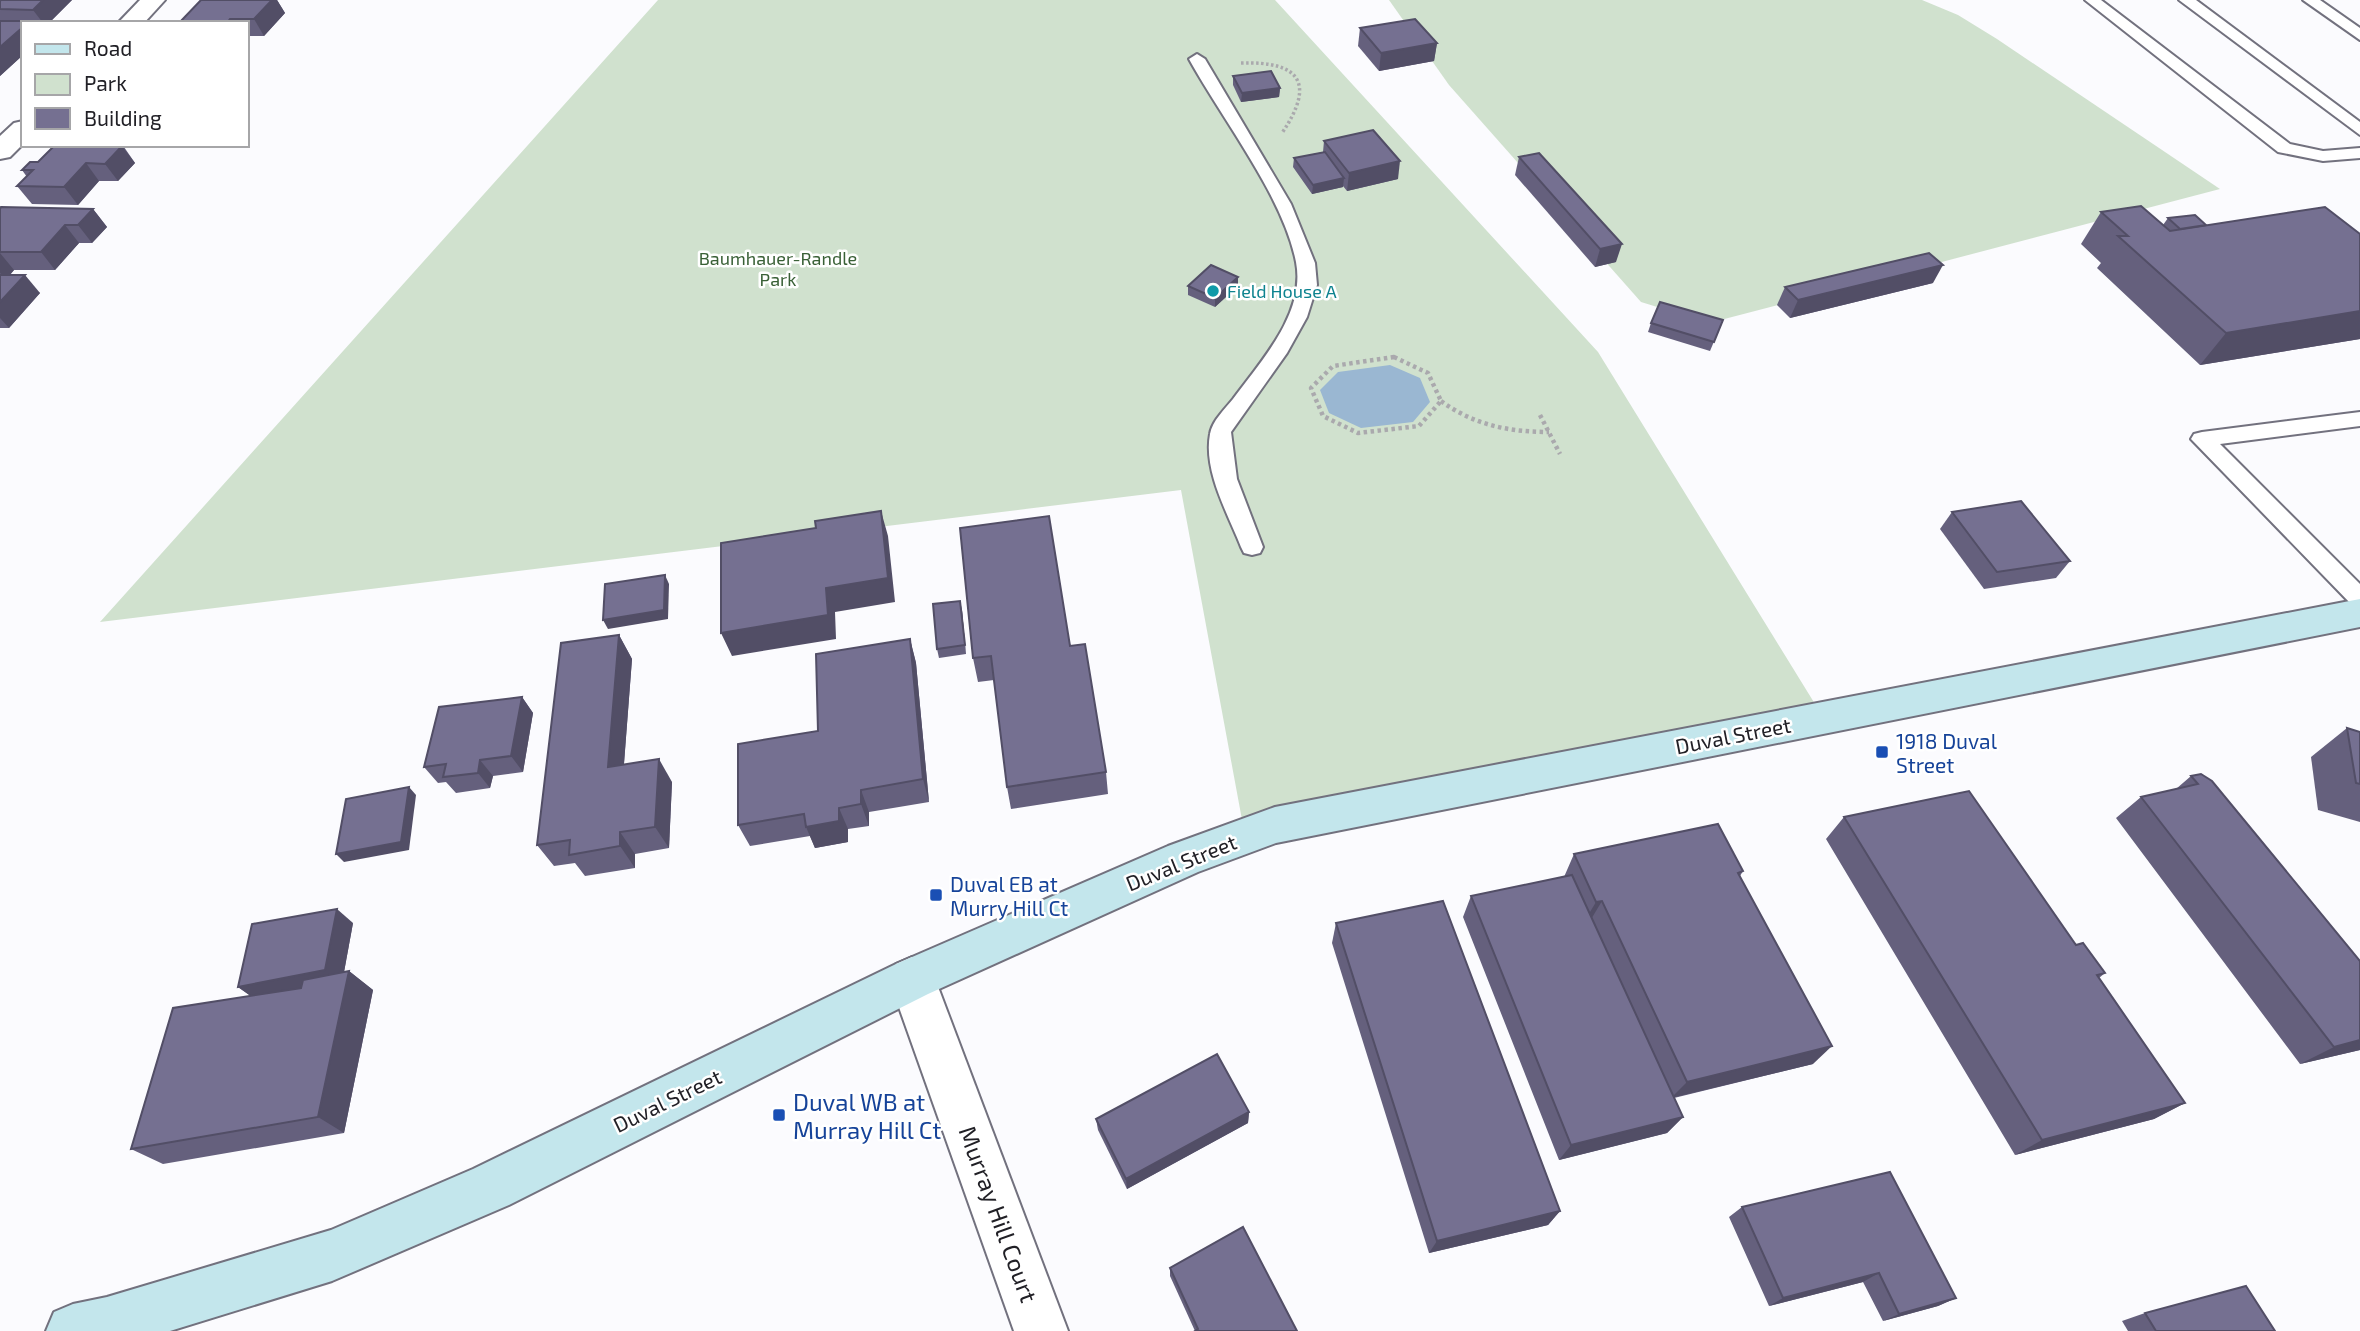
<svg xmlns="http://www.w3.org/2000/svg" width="2360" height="1331" viewBox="0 0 2360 1331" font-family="'Exo 2',sans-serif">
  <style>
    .green { fill: #d0e1ce }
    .water { fill: #9ab7d2 }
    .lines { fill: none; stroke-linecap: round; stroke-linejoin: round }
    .lane-casing { stroke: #72717e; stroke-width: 4 }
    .street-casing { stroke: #72717e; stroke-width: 4 }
    .secondary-casing { stroke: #72717e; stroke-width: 4 }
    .path-far1 { stroke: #aaa9ad; stroke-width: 3.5; stroke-dasharray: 2.5 2.5; stroke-linecap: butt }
    .path { stroke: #aaa9ad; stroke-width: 4.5; stroke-dasharray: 3.5 3.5; stroke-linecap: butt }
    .lane { fill: #fff; fill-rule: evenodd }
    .street { fill: #fff; fill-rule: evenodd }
    .secondary { fill: #c3e6ec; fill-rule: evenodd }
    .wall { fill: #65607d }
    .shaded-wall { fill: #524e66 }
    .building { fill: #757091; stroke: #524e66; stroke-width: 2 }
    .culture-dot { fill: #0f9aa8; stroke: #fff; stroke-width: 2.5 }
    .transit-dot { fill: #1a4fb4; stroke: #fff; stroke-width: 2.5 }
    .labels { text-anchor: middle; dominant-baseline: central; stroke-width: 5; stroke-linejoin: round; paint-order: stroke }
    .far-park-label { font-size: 18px; fill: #396036; stroke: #fff }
    .far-culture-label { font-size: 18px; fill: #0d838f; stroke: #fff; text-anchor: start }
    .street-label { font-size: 21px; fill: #212026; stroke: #fff }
    .transit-label { font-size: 21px; fill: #164399; stroke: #fff; text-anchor: start }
    .near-transit-label { font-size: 24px; fill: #164399; stroke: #fff; text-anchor: start }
    .near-street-label { font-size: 24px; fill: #212026; stroke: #fff }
  </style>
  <rect width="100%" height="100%" fill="#fbfbfe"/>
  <g class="green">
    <path d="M 658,0 L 1275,0 L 1598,352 L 1823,717 L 1245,836 L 1181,490 L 100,622 Z"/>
    <path d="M 1389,0 L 1922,0 L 1958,15 L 1997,39 L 2220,189 L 1709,323 L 1641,302 L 1449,85 Z"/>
  </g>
  <path class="water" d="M 1390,365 L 1420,378 L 1430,402 L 1413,422 L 1361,428 L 1329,413 L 1320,390 L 1338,372 Z"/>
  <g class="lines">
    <g class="lane-casing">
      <g id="lane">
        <path d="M 2085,0 L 2101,0 L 2290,144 L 2323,151 L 2360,148 L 2360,158 L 2323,161 L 2278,152 Z"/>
        <path d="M 2179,0 L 2196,0 L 2360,122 L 2360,135 Z"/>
        <path d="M 2303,0 L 2320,0 L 2360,28 L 2360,40 Z"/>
        <path d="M 1197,54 L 1205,59 L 1291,204 L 1315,263 L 1317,285 L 1307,317 L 1287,353 L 1231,432 L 1237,479 L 1263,547 L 1260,553 L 1252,555 L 1244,553 L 1241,547 C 1228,514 1203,471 1210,434 C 1212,421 1225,409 1233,399 C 1261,361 1306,313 1296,262 C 1283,196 1222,119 1189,59 Z"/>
        <path d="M 2360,412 L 2360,426 L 2220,444 L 2360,584 L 2360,608 L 2352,605 L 2191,439 L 2194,434 L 2202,432 Z"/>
      </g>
    </g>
    <g class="street-casing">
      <g id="street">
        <path d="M 140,0 L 165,0 L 144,23 L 118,23 Z"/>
        <path d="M 23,121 L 23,144 L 10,157 L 0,159 L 0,136 L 14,123 Z"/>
        <path d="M 912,957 L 928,964 L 935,979 L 1068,1331 L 1014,1331 L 889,979 L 896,964 Z"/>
      </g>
    </g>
    <g class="secondary-casing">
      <path id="secondary" d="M 2360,599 L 2360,627 L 1276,843 L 1198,872 L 928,994 L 509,1205 L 332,1281 L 170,1331 L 46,1331 L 54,1312 L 73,1304 L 107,1297 L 331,1230 L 473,1169 L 896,964 L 1168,846 L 1275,807 Z"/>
    </g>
    <path class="path-far1" d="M 1241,63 C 1300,61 1316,83 1282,133"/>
    <g class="path">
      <path d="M 1394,357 L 1428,373 L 1441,401 L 1419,426 L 1358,433 L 1323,416 L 1311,388 L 1333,366 Z"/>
      <path d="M 1441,401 C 1474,425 1509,432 1549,432"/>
      <path d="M 1540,415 L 1560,454"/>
    </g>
    <use href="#lane" class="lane"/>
    <use href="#street" class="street"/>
    <use href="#secondary" class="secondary"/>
  </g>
  <g class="wall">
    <path d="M 1,0 L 72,0 L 49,23 L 23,23 L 23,55 L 0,76 L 0,1 Z"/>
    <path d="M 201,0 L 277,0 L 285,13 L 264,36 L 247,36 L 247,23 L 179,23 Z"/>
    <path d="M 1360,28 L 1437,43 L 1434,61 L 1379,71 L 1358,46 Z"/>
    <path d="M 1233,76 L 1280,88 L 1279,97 L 1241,102 L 1233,85 Z"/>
    <path d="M 1324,141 L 1398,179 L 1347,191 L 1343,186 L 1343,187 L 1312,194 L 1293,167 L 1294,158 L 1323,152 Z"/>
    <path d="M 55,145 L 152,145 L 150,148 L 124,147 L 135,163 L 118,181 L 99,181 L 78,205 L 32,204 L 17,186 L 27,177 L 22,170 L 38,162 Z"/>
    <path d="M 1519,157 L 1616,262 L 1595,267 L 1515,175 Z"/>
    <path d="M 0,209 L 93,209 L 107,227 L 92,243 L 79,243 L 55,270 L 14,270 L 10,275 L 40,293 L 9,328 L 0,328 Z"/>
    <path d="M 2101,212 L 2163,225 L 2168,218 L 2206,225 L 2360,234 L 2360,339 L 2200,365 L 2097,268 L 2101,263 L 2081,244 Z"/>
    <path d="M 1238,277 L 1238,286 L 1215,307 L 1188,295 L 1188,286 Z"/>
    <path d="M 1933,283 L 1790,318 L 1777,305 L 1785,287 Z"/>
    <path d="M 1723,320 L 1710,351 L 1648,332 L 1651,323 Z"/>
    <path d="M 1952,512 L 2070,561 L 2056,578 L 1984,589 L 1940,529 Z"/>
    <path d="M 962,610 L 966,654 L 939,658 L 937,649 Z"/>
    <path d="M 619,635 L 632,659 L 624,764 L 672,782 L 669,848 L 635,854 L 635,868 L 585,876 L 575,863 L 554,866 L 537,845 Z"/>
    <path d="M 910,639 L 916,663 L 929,802 L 869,812 L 869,826 L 848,829 L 848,842 L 815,848 L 810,836 L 750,846 L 738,825 L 818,731 Z"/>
    <path d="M 1070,646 L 1106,772 L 1108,794 L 1011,809 L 1007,787 L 994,680 L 978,682 L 973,658 Z"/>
    <path d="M 522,697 L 533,713 L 523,772 L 493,776 L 490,788 L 456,793 L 446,782 L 438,783 L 424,767 Z"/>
    <path d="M 2347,728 L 2360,732 L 2360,822 L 2318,810 L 2311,757 Z"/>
    <path d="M 2191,776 L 2360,961 L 2360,1050 L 2300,1064 L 2116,818 L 2141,797 L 2176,789 Z"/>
    <path d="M 1844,817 L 2076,945 L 2105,973 L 2099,978 L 2185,1103 L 2154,1119 L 2015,1155 L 1826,839 Z"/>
    <path d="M 1574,854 L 1743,871 L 1740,876 L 1813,1064 L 1674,1098 L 1683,1117 L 1667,1133 L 1559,1160 L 1463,917 L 1471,896 L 1564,877 Z"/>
    <path d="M 353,923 L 344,972 L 349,971 L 373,990 L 344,1133 L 163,1164 L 131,1149 L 251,996 L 238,987 Z"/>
    <path d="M 1336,923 L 1560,1211 L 1548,1225 L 1429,1253 L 1332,943 Z"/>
    <path d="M 1249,1112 L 1248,1123 L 1127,1189 L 1098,1130 L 1096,1119 Z"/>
    <path d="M 1742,1207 L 1956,1298 L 1938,1306 L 1883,1321 L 1863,1282 L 1769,1306 L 1729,1217 Z"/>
    <path d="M 1170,1268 L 1297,1331 L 1195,1331 L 1170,1276 Z"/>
    <path d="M 2145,1313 L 2275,1331 L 2128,1331 L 2122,1321 Z"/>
  </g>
  <g class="shaded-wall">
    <path d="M 43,0 L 72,0 L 49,23 L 43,23 L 33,10 Z"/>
    <path d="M 272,0 L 277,0 L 285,13 L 264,36 L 254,19 Z"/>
    <path d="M 23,27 L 23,55 L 0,76 L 0,47 Z"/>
    <path d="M 1437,43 L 1434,61 L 1379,71 L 1381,53 Z"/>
    <path d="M 1280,88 L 1279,97 L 1241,102 L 1242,93 Z"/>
    <path d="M 122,146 L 135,163 L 118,181 L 105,164 Z"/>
    <path d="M 1400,161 L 1398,179 L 1347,191 L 1349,173 Z"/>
    <path d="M 86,163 L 99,181 L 78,205 L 64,187 Z"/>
    <path d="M 1344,178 L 1343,187 L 1312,194 L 1313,185 Z"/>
    <path d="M 93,209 L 107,227 L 92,243 L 78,225 Z"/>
    <path d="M 65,225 L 79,243 L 55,270 L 41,252 Z"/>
    <path d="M 1622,244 L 1616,262 L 1595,267 L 1600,249 Z"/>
    <path d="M 0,253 L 14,270 L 6,279 L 0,273 Z"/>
    <path d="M 1943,265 L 1933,283 L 1790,318 L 1798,300 Z"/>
    <path d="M 25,275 L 40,293 L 9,328 L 0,318 L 0,302 Z"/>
    <path d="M 1238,277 L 1238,286 L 1215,307 L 1215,298 Z"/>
    <path d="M 2360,311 L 2360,339 L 2200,365 L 2226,333 Z"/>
    <path d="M 881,511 L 888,536 L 895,602 L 835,612 L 836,639 L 732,656 L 721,633 L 826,588 Z"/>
    <path d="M 665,575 L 669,584 L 668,619 L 608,629 L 603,620 Z"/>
    <path d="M 960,601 L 962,610 L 966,654 L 965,645 Z"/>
    <path d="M 619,635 L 632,659 L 622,789 L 608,767 Z"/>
    <path d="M 910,639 L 916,663 L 929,802 L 923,779 Z"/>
    <path d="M 522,697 L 533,713 L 523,772 L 511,756 Z"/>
    <path d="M 659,759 L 672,782 L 669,848 L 655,827 Z"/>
    <path d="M 480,760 L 493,776 L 490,788 L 478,773 Z"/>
    <path d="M 409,787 L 416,795 L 409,850 L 344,862 L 336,854 Z"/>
    <path d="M 861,790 L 869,812 L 869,826 L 861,804 Z"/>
    <path d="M 839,808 L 848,829 L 848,842 L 815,848 L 806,827 Z"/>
    <path d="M 620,832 L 635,854 L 635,868 L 620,846 Z"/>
    <path d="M 1602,901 L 1590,921 L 1584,922 L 1596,902 Z"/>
    <path d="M 337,909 L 353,923 L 342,983 L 256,1000 L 238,987 Z"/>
    <path d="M 349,971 L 373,990 L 344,1133 L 318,1117 Z"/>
    <path d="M 2360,1040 L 2360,1050 L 2300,1064 L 2334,1047 Z"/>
    <path d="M 1832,1046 L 1813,1064 L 1671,1098 L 1687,1082 Z"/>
    <path d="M 2185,1103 L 2154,1119 L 2015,1155 L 2042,1140 Z"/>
    <path d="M 1249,1112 L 1248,1123 L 1127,1189 L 1126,1179 Z"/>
    <path d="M 1683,1117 L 1667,1133 L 1559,1160 L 1571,1145 Z"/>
    <path d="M 1560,1211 L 1548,1225 L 1429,1253 L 1437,1241 Z"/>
    <path d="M 1879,1273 L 1863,1282 L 1769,1306 L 1783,1298 Z"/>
    <path d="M 1956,1298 L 1938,1306 L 1883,1321 L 1899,1314 Z"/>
  </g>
  <g class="building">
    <path d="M 1,0 L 43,0 L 33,10 L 0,9 L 0,1 Z"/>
    <path d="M 201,0 L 272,0 L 254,19 L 230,19 L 227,23 L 179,23 Z"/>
    <path d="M 1415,19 L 1437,43 L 1381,53 L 1360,28 Z"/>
    <path d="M 0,21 L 29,21 L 27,23 L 23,23 L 23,27 L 0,47 Z"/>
    <path d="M 1271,71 L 1280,88 L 1242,93 L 1233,76 Z"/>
    <path d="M 1373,130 L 1400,161 L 1349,173 L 1324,141 Z"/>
    <path d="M 55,145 L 100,145 L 122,146 L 105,164 L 86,163 L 64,187 L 17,186 L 33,170 L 22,170 L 30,162 L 38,162 Z"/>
    <path d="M 1325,152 L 1344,178 L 1313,185 L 1294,158 Z"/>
    <path d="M 1539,153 L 1622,244 L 1600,249 L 1519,157 Z"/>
    <path d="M 2141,206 L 2170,231 L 2325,207 L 2360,234 L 2360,311 L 2226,333 L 2118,236 L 2128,236 L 2101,212 Z"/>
    <path d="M 1,207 L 93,209 L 78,225 L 65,225 L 41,252 L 0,252 L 0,209 Z"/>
    <path d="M 2195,215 L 2206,225 L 2180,229 L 2168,218 Z"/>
    <path d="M 1929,253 L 1943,265 L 1798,300 L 1785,287 Z"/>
    <path d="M 1211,265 L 1238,277 L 1215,298 L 1188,286 Z"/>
    <path d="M 0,275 L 25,275 L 0,302 Z"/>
    <path d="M 1660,302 L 1723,320 L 1714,342 L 1651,323 Z"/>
    <path d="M 2021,501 L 2070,561 L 1997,572 L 1952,512 Z"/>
    <path d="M 881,511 L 888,578 L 826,588 L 828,615 L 721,633 L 721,543 L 816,528 L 815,521 Z"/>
    <path d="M 1049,516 L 1070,646 L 1085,644 L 1106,772 L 1007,787 L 991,656 L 973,658 L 960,528 Z"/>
    <path d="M 665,575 L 664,610 L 603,620 L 605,584 Z"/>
    <path d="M 960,601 L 965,645 L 937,649 L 933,604 Z"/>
    <path d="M 619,635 L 608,767 L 659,759 L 655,827 L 620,832 L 620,846 L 569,855 L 570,840 L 537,845 L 561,643 Z"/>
    <path d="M 910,639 L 923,779 L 861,790 L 861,804 L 839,808 L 839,821 L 806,827 L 804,814 L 738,825 L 738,744 L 818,731 L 816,654 Z"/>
    <path d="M 522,697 L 511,756 L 480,760 L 478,773 L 443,777 L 446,764 L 424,767 L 439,707 Z"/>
    <path d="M 2347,728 L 2360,732 L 2360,784 L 2356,783 Z"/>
    <path d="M 2201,774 L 2212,781 L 2360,961 L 2360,1040 L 2334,1047 L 2141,797 L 2198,784 L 2191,776 Z"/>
    <path d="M 409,787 L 401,842 L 336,854 L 346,799 Z"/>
    <path d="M 1969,791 L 2076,945 L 2083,943 L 2105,973 L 2097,975 L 2185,1103 L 2042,1140 L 1844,817 Z"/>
    <path d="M 1718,824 L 1743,871 L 1738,873 L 1832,1046 L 1687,1082 L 1602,901 L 1596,902 L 1574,854 Z"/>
    <path d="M 1572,875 L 1683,1117 L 1571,1145 L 1471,896 Z"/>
    <path d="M 1443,901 L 1560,1211 L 1437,1241 L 1336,923 Z"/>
    <path d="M 337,909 L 325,970 L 238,987 L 252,924 Z"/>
    <path d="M 349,971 L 318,1117 L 131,1149 L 173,1008 L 301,988 L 303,980 Z"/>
    <path d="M 1217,1054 L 1249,1112 L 1126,1179 L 1096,1119 Z"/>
    <path d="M 1890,1172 L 1956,1298 L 1899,1314 L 1879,1273 L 1783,1298 L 1742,1207 Z"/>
    <path d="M 1243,1227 L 1297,1331 L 1195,1331 L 1198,1329 L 1170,1268 Z"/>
    <path d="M 2246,1286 L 2275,1331 L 2156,1331 L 2145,1313 Z"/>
  </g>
  <circle class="culture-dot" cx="1213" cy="291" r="7"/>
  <g class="transit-dot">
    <rect x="1875" y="745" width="14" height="14" rx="3.5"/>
    <rect x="929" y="888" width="14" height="14" rx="3.5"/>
    <rect x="772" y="1108" width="14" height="14" rx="3.5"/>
  </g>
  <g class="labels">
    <g class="far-park-label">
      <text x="778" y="258">Baumhauer-Randle<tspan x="778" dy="21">Park</tspan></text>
    </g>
    <g class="far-culture-label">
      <text x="1227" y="291">Field House A</text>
    </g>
    <g class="street-label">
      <text transform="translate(1733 735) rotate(-11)">Duval Street</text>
      <text transform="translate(1181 862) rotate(-22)">Duval Street</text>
      <text transform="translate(667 1100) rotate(-26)">Duval Street</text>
    </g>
    <g class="transit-label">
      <text x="1896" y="740">1918 Duval<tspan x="1896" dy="24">Street</tspan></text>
      <text x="950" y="883">Duval EB at<tspan x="950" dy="24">Murry Hill Ct</tspan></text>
    </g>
    <g class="near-transit-label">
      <text x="793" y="1101">Duval WB at<tspan x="793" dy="28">Murray Hill Ct</tspan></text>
    </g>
    <g class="near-street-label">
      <text transform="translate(999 1214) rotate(70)">Murray Hill Court</text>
    </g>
  </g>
  <rect x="21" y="21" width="228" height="126" fill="#ffffff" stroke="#a6a6a8" stroke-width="2"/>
  <rect x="35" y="44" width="35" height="10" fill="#c3e6ec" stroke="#a6a6a8" stroke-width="2"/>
  <text x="84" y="56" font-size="21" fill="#212026">Road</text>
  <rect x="35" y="74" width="35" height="21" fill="#d0e1ce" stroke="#a6a6a8" stroke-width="2"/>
  <text x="84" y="91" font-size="21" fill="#212026">Park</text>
  <rect x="35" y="108" width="35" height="21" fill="#757091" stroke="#a6a6a8" stroke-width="2"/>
  <text x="84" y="126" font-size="21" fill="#212026">Building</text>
</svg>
